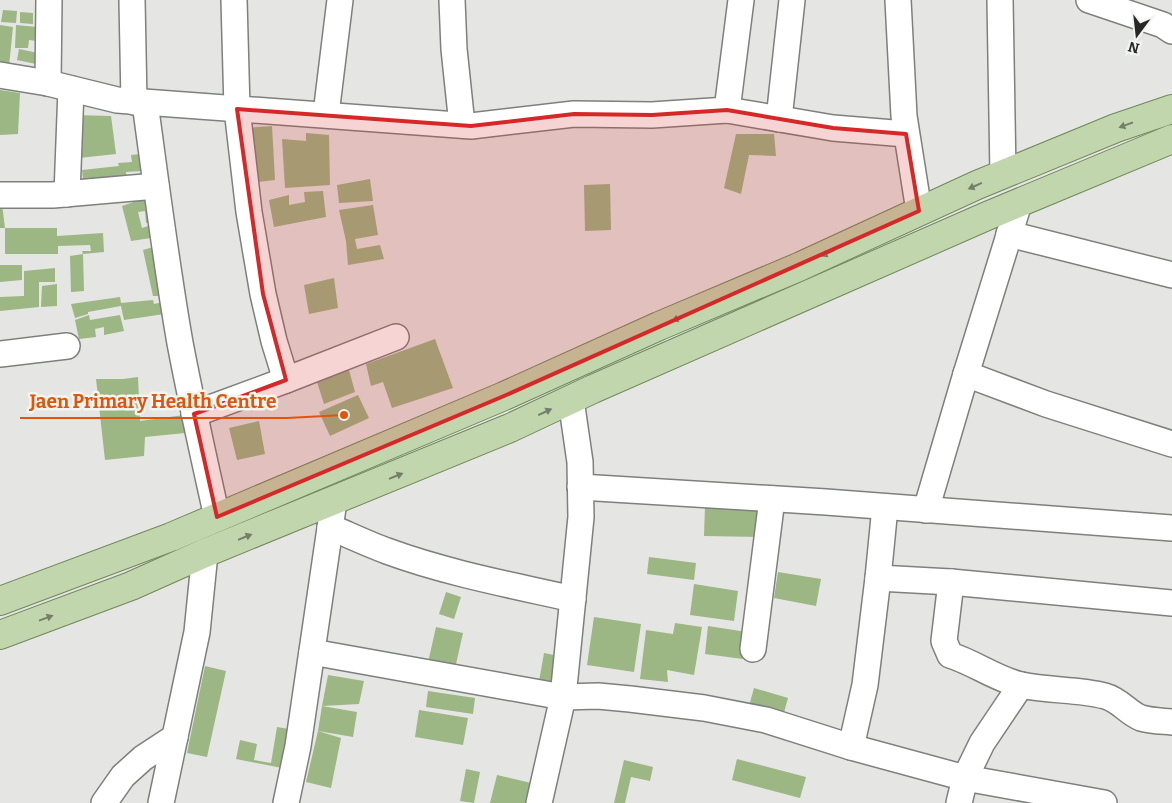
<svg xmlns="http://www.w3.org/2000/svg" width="1172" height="803" viewBox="0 0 1172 803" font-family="Bitter,serif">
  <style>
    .building { fill: #9cb684 }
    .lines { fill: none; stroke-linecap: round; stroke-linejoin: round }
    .street-casing { stroke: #7e807d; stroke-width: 28 }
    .primary-casing { stroke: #70875a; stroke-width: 30 }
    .street { stroke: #fff; stroke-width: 25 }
    .primary { stroke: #c1d6ad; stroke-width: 28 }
    .oneway { fill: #747e6a }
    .marked { fill: #d62828; fill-opacity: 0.2; stroke: #d62828; stroke-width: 4; stroke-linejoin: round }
    .leader { fill: none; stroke: #de560d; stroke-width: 2 }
    .callout-dot { fill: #de560d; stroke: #f2f4f0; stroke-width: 2 }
    .callout-label { font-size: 19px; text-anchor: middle; font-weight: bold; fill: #de560d; stroke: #f2f4f0; stroke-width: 5; stroke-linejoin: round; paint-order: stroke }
  </style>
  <rect width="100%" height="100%" fill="#e5e6e3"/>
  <g class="building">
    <path d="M 3,10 L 17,11 L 16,23 L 1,22 Z"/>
    <path d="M 20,12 L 33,13 L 33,24 L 20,23 Z"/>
    <path d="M 0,25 L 13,27 L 9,66 L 0,65 Z"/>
    <path d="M 16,25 L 37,27 L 36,41 L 29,40 L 28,48 L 15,48 Z"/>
    <path d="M 19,49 L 38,53 L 36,64 L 17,60 Z"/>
    <path d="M 0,90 L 20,93 L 18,134 L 0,135 Z"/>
    <path d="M 74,115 L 111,116 L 116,154 L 79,158 Z"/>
    <path d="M 272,126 L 275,180 L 250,183 L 245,128 Z"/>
    <path d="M 306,133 L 329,135 L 330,185 L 285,188 L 282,139 L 306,141 Z"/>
    <path d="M 736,134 L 774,134 L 776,156 L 749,155 L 741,194 L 724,188 Z"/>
    <path d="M 140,154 L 142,171 L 126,172 L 127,181 L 84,189 L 82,170 L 119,166 L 118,163 L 132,162 L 131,155 Z"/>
    <path d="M 370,179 L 373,201 L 339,203 L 337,185 Z"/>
    <path d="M 610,184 L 611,230 L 585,231 L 584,185 Z"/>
    <path d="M 323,191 L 326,217 L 274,227 L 269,200 L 289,195 L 289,205 L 305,202 L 304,192 Z"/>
    <path d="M 151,196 L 159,221 L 146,223 L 145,211 L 138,212 L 142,228 L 148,226 L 151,238 L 131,241 L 122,206 Z"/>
    <path d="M 0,204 L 2,204 L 5,228 L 57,228 L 57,236 L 103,233 L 104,252 L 83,254 L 82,251 L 91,251 L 90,245 L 58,246 L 58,254 L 5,254 L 5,228 L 0,228 Z"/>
    <path d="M 373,205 L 378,235 L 355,239 L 357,249 L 380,245 L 384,259 L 348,265 L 346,241 L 339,210 Z"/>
    <path d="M 160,245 L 168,296 L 153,296 L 143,250 Z"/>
    <path d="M 83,254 L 84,291 L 71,292 L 70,256 Z"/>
    <path d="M 0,265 L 22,265 L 22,280 L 0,282 Z"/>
    <path d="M 55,268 L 55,282 L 39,282 L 39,307 L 0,311 L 0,297 L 24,296 L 24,271 Z"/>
    <path d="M 334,278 L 338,308 L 309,314 L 304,285 Z"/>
    <path d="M 57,284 L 57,306 L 41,307 L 42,286 Z"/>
    <path d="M 120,297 L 121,303 L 153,300 L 154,304 L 168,301 L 171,313 L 124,320 L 121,306 L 88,312 L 88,314 L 75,318 L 71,304 Z"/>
    <path d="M 89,315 L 90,320 L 120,315 L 124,331 L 104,335 L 104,327 L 95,329 L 96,337 L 79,339 L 75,320 Z"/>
    <path d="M 435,339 L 453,388 L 392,408 L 383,382 L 371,386 L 366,364 Z"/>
    <path d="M 349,370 L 355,392 L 324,404 L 317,382 Z"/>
    <path d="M 138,377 L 140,421 L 184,415 L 185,433 L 145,437 L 144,456 L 105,460 L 96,379 L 123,379 Z"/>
    <path d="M 358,395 L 369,418 L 330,436 L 319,412 Z"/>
    <path d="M 259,421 L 265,454 L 237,460 L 229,428 Z"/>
    <path d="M 705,506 L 761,508 L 760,537 L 704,536 Z"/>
    <path d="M 649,557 L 696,563 L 694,580 L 647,574 Z"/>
    <path d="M 778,572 L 821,579 L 816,606 L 774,598 Z"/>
    <path d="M 694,584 L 738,591 L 734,621 L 690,615 Z"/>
    <path d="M 446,592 L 461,597 L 454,619 L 439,614 Z"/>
    <path d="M 594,617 L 641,624 L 634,672 L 587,665 Z"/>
    <path d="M 675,623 L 702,627 L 694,675 L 667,670 L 668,682 L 640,679 L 646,630 L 673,634 Z"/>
    <path d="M 708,626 L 747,632 L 743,659 L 705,654 Z"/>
    <path d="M 436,627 L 463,633 L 454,673 L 427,667 Z"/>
    <path d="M 544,653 L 559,656 L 553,689 L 538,687 Z"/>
    <path d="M 205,666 L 226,671 L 207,757 L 187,753 Z"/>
    <path d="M 328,675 L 364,681 L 359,704 L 322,706 Z"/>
    <path d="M 754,688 L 788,698 L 783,716 L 749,706 Z"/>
    <path d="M 428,691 L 475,698 L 473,714 L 426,707 Z"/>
    <path d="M 322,706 L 357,712 L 353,737 L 318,731 Z"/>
    <path d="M 419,710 L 468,718 L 463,745 L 415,737 Z"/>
    <path d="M 277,727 L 295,730 L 287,769 L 236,759 L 240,740 L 257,744 L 254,760 L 271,763 Z"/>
    <path d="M 318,731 L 341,738 L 331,788 L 306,782 Z"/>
    <path d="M 737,759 L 806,777 L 800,798 L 732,780 Z"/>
    <path d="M 624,760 L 653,767 L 650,781 L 631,777 L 625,803 L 614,803 Z"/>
    <path d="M 466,769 L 480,772 L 474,803 L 460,801 Z"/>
    <path d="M 497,775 L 531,783 L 526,803 L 490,803 Z"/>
  </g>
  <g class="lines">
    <g class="street-casing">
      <g id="street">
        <path d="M 132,0 L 134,102"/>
        <path d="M 234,0 L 237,109 L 249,212 L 263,294 L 274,341 L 286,380"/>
        <path d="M 452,0 L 454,49 L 462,125"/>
        <path d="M 898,0 L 904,116 L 919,211"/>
        <path d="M 1000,0 L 1003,174"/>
        <path d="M 1089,0 L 1163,25 L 1172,31"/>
        <path d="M 0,75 L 48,83 L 117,100 L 471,126 L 574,114 L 652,115 L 727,110 L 833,128 L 906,134"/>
        <path d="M 48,83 L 49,0"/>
        <path d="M 145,103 C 156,183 166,263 180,343 C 191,401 204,459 217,517"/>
        <path d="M 727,110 L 741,0"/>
        <path d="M 326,114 L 340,0"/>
        <path d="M 779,119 L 792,0"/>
        <path d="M 67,194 L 71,89"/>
        <path d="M 0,195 L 53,195 L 156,186"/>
        <path d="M 1009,234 L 1172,275"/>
        <path d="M 0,354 L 67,346"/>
        <path d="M 966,374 L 1046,404 L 1172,444"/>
        <path d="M 194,414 L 286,380 L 396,337"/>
        <path d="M 580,487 L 826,502 L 1172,528"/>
        <path d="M 926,510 L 966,374 L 1019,203"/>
        <path d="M 330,527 C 349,535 368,544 387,551 C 447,573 511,585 573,599"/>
        <path d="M 878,578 L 951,582 L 1172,603"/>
        <path d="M 951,582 L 944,641 L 950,655 C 975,663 996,679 1021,685 C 1049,691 1078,689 1105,696 C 1120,700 1128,713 1141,718 C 1151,721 1162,721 1172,722"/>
        <path d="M 753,649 L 772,499"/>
        <path d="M 312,652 L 563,697 L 598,696 L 630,699 L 704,708 L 766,720 L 851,747 L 965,778 L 1104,803"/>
        <path d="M 851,747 L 865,685 L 878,578 L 885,507"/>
        <path d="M 104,803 L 123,776 L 143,758 L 175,737"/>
        <path d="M 161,803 L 197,632 L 205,553"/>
        <path d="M 286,803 L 298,746 L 334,501"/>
        <path d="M 539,803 L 563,697 L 581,517 L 580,462 L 571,400"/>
        <path d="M 959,803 L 965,778 L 982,743 L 1021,685"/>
      </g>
    </g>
    <g class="primary-casing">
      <g id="primary">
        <path d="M 0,601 L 171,537 L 504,396 L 659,326 L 801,266 L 977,185 L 1116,128 L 1172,109"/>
        <path d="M 0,635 L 131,586 L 205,553 L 510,428 L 593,389 L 987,216 L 1172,139"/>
      </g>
    </g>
    <use href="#street" class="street"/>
    <use href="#primary" class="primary"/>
  </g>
  <defs><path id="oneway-solid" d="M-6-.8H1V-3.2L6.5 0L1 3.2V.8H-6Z" transform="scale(1.25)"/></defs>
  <g class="oneway">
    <use href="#oneway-solid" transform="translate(1126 125) rotate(160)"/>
    <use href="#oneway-solid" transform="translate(975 186) rotate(156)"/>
    <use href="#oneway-solid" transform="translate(828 253) rotate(155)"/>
    <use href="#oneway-solid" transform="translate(679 318) rotate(157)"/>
    <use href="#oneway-solid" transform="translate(545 412) rotate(-25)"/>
    <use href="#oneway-solid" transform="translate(396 476) rotate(-22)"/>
    <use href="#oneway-solid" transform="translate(245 537) rotate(-22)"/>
    <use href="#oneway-solid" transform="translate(46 618) rotate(-20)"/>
  </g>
  <path class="marked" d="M 237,109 L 471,126 L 574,114 L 652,115 L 727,110 L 833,128 L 906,134 L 919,211 L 504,396 L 217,517 L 194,414 L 286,380 L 263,294 Z"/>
  <path class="leader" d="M344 415L287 418H20"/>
  <circle class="callout-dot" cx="344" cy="415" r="5"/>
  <g class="callout-label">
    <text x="153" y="408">Jaen Primary Health Centre</text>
  </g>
  <g transform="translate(1137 35) rotate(195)" stroke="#f2f4f0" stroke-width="4" paint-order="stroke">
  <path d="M0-4L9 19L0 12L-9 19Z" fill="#262726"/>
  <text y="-8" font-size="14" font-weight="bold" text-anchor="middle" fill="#262726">N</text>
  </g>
</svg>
